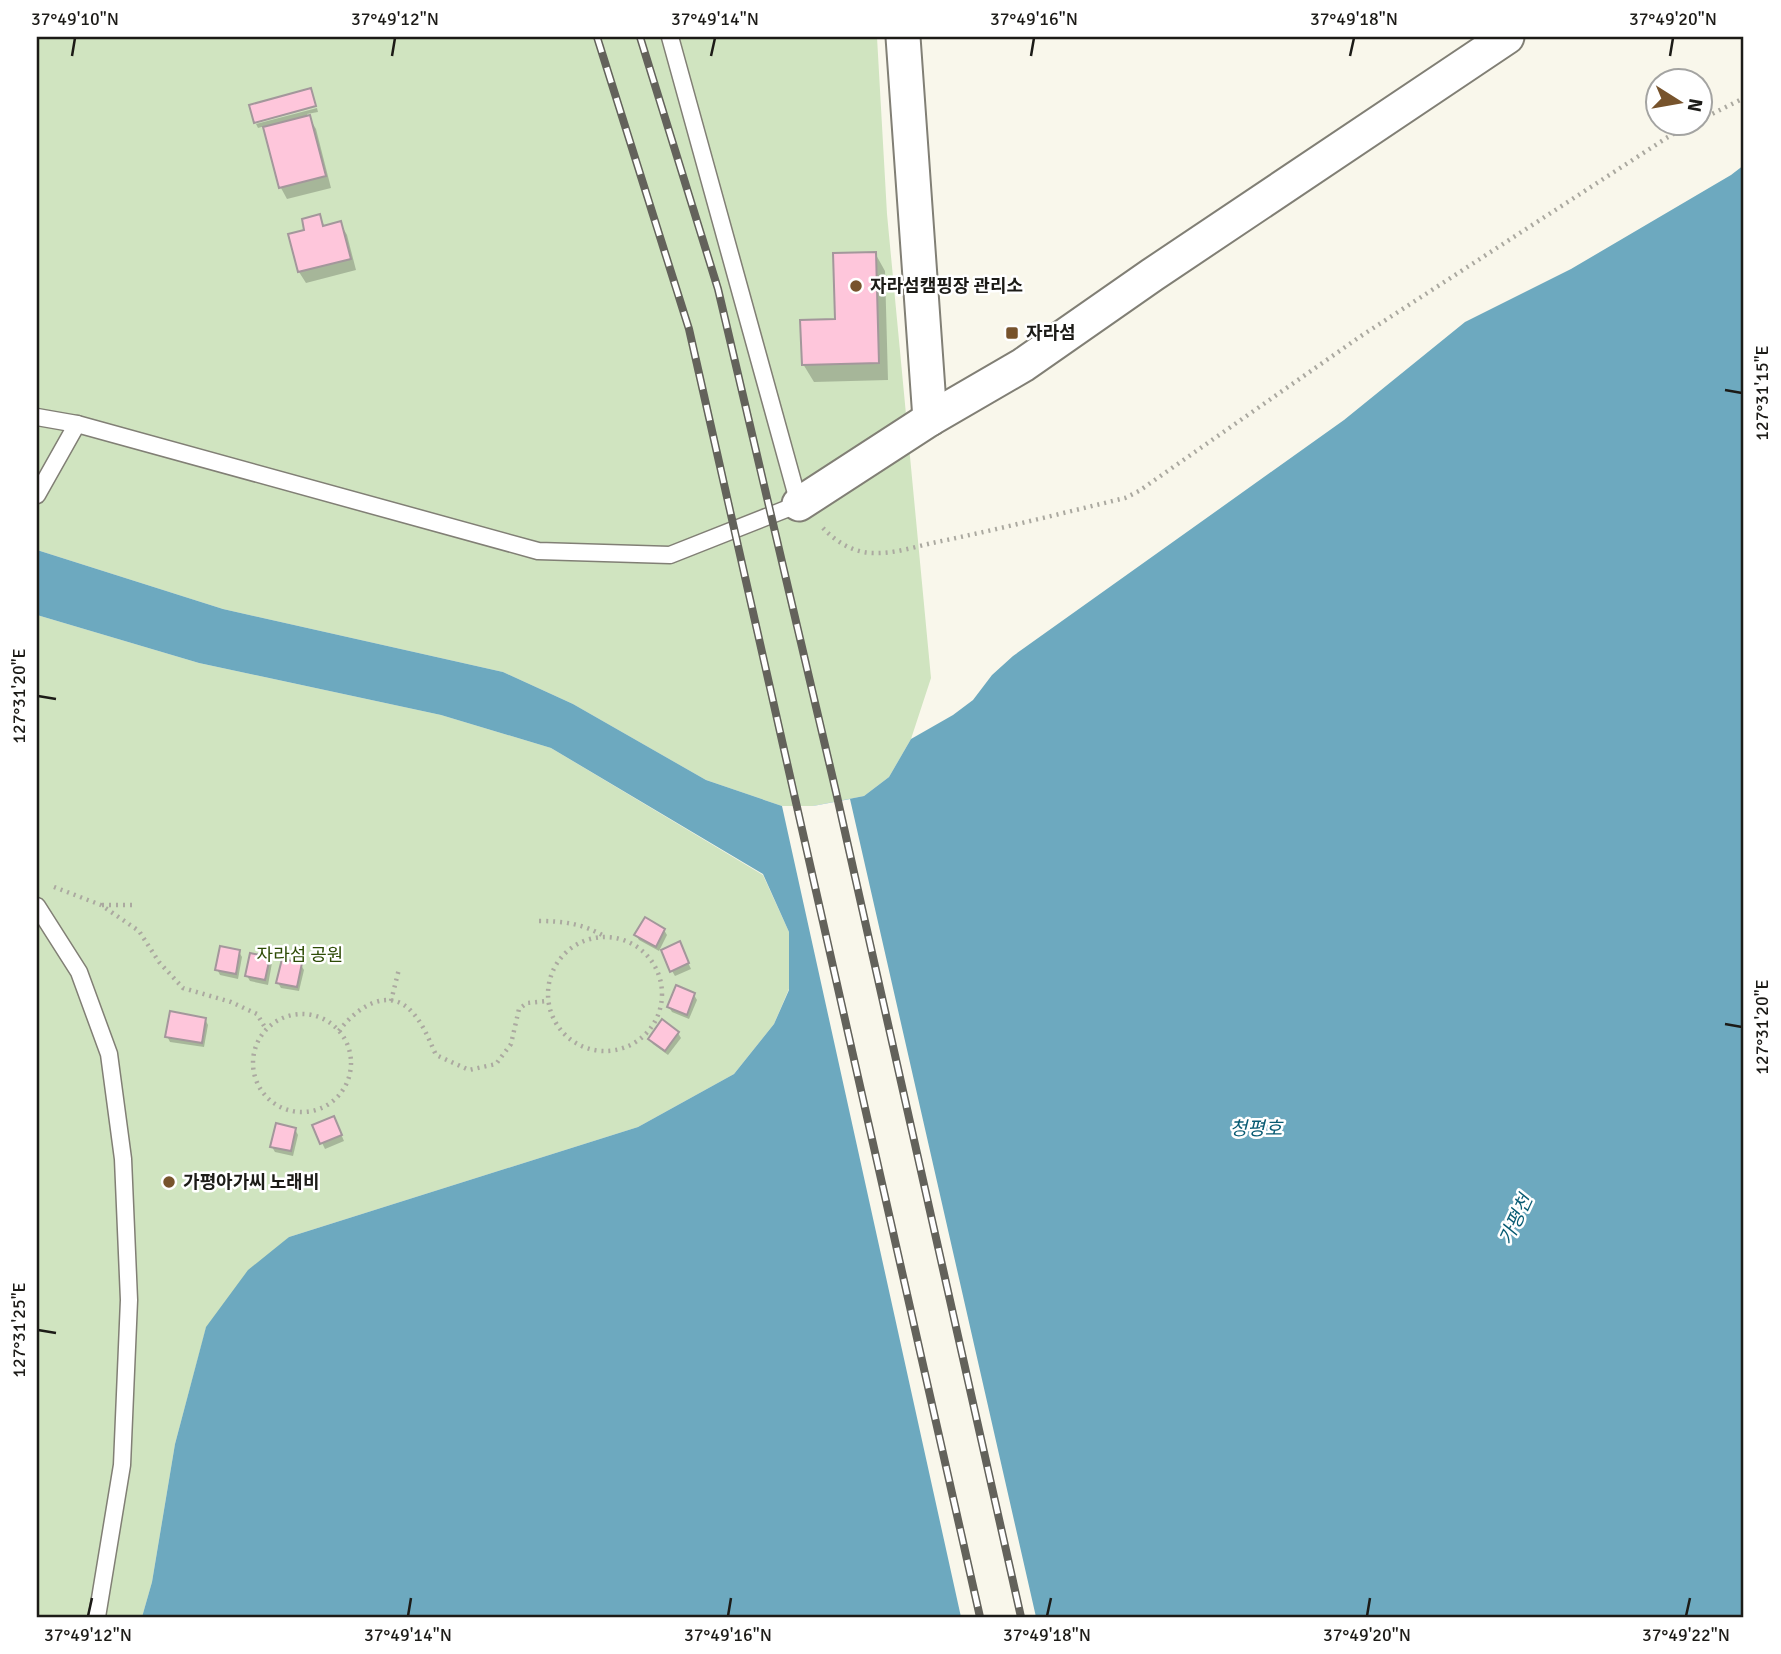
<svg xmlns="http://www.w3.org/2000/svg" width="1781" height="1654" viewBox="0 0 1781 1654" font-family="Signika,'Noto Sans KR',sans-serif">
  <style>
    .green { fill: #d0e4c0 }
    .water { fill: #6da9bf }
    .pier { fill: #f9f7eb }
    .shadow { fill: #0003 }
    .building { fill: #fec6db; stroke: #a3979b; stroke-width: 2 }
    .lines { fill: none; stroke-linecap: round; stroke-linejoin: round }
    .service-casing { stroke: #817f75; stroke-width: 19 }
    .minor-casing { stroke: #817f75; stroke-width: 37 }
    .path { stroke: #aba9a0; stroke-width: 4.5; stroke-dasharray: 2 5; stroke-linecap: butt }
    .service { stroke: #fff; stroke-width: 16 }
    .minor { stroke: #fff; stroke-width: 33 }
    .rail-casing { stroke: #63625b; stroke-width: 8 }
    .rail { stroke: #fff; stroke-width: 5; stroke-dasharray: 16; stroke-linecap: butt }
    .ticks { fill: none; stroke: #1c1b17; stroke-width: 2.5 }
    .poi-dot { fill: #77532c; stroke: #fff; stroke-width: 2.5 }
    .labels { text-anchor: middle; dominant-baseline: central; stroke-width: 5; stroke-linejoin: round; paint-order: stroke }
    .poi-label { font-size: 18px; font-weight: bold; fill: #1c1b17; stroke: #fff; text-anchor: start }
    .park-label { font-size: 18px; fill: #2d4b05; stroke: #fff }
    .water-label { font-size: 19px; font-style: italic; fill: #085b73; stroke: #fff }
    .neatline { fill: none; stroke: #1c1b17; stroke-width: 2.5 }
    .ticks-label { font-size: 18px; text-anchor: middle; fill: #1c1b17 }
  </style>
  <rect width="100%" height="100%" fill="#f9f7eb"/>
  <g class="green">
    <path d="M 37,37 L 877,37 L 887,214 L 931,678 L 911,739 L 889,777 L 864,796 L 813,806 L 782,806 L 706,780 L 573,704 L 503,672 L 223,609 L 37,550 Z"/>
    <path d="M 37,615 L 199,663 L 441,715 L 551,748 L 763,875 L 789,932 L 789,989 L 774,1024 L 734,1074 L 638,1127 L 289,1237 L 206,1328 L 175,1444 L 152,1582 L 142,1617 L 37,1617 Z"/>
  </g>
  <path class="water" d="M 1744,165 L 1744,1617 L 142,1617 L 152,1582 L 175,1444 L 206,1327 L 248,1270 L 289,1237 L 638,1127 L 734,1074 L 774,1024 L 789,990 L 789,932 L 763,874 L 551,748 L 441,715 L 199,663 L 37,615 L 37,550 L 223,609 L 503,672 L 573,704 L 706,780 L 782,806 L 813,806 L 864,796 L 889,777 L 911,739 L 953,715 L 973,700 L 992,675 L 1013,656 L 1344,420 L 1465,322 L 1571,269 L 1731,175 Z"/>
  <path class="pier" d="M 850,799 L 1036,1617 L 961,1617 L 782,806 L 813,806 Z"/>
  <g class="shadow">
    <path d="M 317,108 L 318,112 L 307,114 L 316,129 L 331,188 L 287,199 L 281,188 L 265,126 L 258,128 L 256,124 Z"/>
    <path d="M 319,216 L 325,227 L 340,223 L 347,235 L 356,270 L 306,283 L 299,272 L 290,235 L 306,231 Z"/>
    <path d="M 875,253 L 885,271 L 888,380 L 814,382 L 803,364 L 837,320 Z"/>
    <path d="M 664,930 L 667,935 L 659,951 L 639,940 L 636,935 Z"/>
    <path d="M 682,949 L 691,969 L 675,976 L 672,971 Z"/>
    <path d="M 239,952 L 242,957 L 238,979 L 220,975 L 217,969 Z"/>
    <path d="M 269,958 L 272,963 L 268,985 L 250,981 L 247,976 Z"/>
    <path d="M 301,965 L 304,970 L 299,991 L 281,988 L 278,983 Z"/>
    <path d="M 694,995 L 697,1000 L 689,1019 L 672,1012 L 669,1007 Z"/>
    <path d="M 205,1019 L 208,1025 L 204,1047 L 170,1042 L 167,1036 Z"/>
    <path d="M 678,1033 L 681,1038 L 668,1055 L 653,1044 L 650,1039 Z"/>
    <path d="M 336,1123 L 344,1141 L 325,1149 L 314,1126 Z"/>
    <path d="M 295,1129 L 298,1135 L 293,1156 L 275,1152 L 272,1147 Z"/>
  </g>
  <g class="building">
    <path d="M 311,88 L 316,106 L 254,123 L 249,105 Z"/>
    <path d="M 310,115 L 326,176 L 279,188 L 263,127 Z"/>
    <path d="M 320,214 L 323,226 L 341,221 L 351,259 L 298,272 L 288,234 L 304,230 L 302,219 Z"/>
    <path d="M 876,252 L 879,363 L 802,365 L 800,320 L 835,319 L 833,253 Z"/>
    <path d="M 645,917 L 665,929 L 656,947 L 634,935 Z"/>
    <path d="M 680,941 L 689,963 L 670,972 L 661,950 Z"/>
    <path d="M 220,946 L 240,950 L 236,974 L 215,970 Z"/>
    <path d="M 250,953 L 270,957 L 265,980 L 245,976 Z"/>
    <path d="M 282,959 L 302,963 L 297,987 L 276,983 Z"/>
    <path d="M 676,985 L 695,993 L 687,1015 L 667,1007 Z"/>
    <path d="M 170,1011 L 206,1018 L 202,1043 L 165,1037 Z"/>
    <path d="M 662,1019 L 679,1032 L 665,1051 L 648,1039 Z"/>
    <path d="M 334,1116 L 342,1135 L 320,1144 L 312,1125 Z"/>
    <path d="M 276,1123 L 296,1128 L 291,1151 L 270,1147 Z"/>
  </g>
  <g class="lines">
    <g class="service-casing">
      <g id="service">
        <path d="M 37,417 L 77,424 L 538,551 L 670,555 L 799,504 L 670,37"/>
        <path d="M 37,495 L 77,424"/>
        <path d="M 37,906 L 79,972 L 109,1054 L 123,1159 L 129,1300 L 122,1465 L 97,1617"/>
      </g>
    </g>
    <g class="minor-casing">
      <g id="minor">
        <path d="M 903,37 L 930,419"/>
        <path d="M 799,504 L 930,419 L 1023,365 L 1152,275 L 1507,37"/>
      </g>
    </g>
    <g class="path">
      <path d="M 1700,120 L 1744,98"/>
      <path d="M 823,528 C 836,542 854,553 874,553 C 895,554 917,546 937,542 C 1000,529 1063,513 1125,498 L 1139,491 L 1361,336 L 1668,137 L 1696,122"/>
      <path d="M 54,887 L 101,905 L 139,931 L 159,962 L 183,988 L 231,1002 L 257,1014 L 266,1029"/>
      <path d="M 102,905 L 134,905"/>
      <path d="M 539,921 C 564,921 583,924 604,936"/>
      <circle cx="605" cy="994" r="57"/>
      <path d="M 391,1001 L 399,969"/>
      <circle cx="302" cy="1063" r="49"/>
      <path d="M 339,1031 C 355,1009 388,985 412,1012 C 424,1025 429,1040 436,1055 L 469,1070 L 496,1064 L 511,1044 L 519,1009 L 527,1003 L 547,1001"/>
    </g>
    <use href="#service" class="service"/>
    <use href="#minor" class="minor"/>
    <g class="rail-casing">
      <g id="rail">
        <path d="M 597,37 L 689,329 L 980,1617"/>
        <path d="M 640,37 L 718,289 L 836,792 L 1021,1617"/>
      </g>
    </g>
    <use href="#rail" class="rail"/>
  </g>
  <path class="ticks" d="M 72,56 L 75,38M 392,56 L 395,38M 711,56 L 715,38M 1031,56 L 1034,38M 1350,56 L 1354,38M 1670,56 L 1673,38M 1725,390 L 1742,393M 38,696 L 56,699M 1725,1024 L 1742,1027M 38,1330 L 56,1333M 88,1616 L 92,1598M 408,1616 L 411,1598M 728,1616 L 731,1598M 1047,1616 L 1051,1598M 1367,1616 L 1370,1598M 1686,1616 L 1690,1598"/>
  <g class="poi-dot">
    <circle cx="856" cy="286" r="7"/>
    <rect x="1005" y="326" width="14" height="14" rx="3.5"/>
    <circle cx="169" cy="1182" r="7"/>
  </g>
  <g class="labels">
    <g class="poi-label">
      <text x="870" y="286">자라섬캠핑장 관리소</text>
      <text x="1026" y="333">자라섬</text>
      <text x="183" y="1182">가평아가씨 노래비</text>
    </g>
    <g class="park-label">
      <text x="300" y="955">자라섬 공원</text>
    </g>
    <g class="water-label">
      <text x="1256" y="1129">청평호</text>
      <text transform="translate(1516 1220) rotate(-65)">가평천</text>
    </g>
  </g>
  <rect width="1781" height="1654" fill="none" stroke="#ffffff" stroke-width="77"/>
  <g transform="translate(1679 102) rotate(101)"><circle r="33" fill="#ffffff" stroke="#a4a4a2" stroke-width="2"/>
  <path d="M0-5L12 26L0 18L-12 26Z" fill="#77532c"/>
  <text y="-10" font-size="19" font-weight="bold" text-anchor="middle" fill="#1c1b17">N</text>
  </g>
  <rect x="38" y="38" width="1704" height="1578" class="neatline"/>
  <g class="ticks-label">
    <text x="75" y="25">37°49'10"N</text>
    <text x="395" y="25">37°49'12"N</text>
    <text x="715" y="25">37°49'14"N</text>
    <text x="1034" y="25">37°49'16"N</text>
    <text x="1354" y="25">37°49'18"N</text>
    <text x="1673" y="25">37°49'20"N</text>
    <text transform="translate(1762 393) rotate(-90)" y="6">127°31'15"E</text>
    <text transform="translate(19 696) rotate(-90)" y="6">127°31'20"E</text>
    <text transform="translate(1762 1027) rotate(-90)" y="6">127°31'20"E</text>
    <text transform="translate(19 1330) rotate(-90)" y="6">127°31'25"E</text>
    <text x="88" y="1641">37°49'12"N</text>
    <text x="408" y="1641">37°49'14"N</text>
    <text x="728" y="1641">37°49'16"N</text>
    <text x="1047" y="1641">37°49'18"N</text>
    <text x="1367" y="1641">37°49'20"N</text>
    <text x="1686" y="1641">37°49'22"N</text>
  </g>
</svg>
